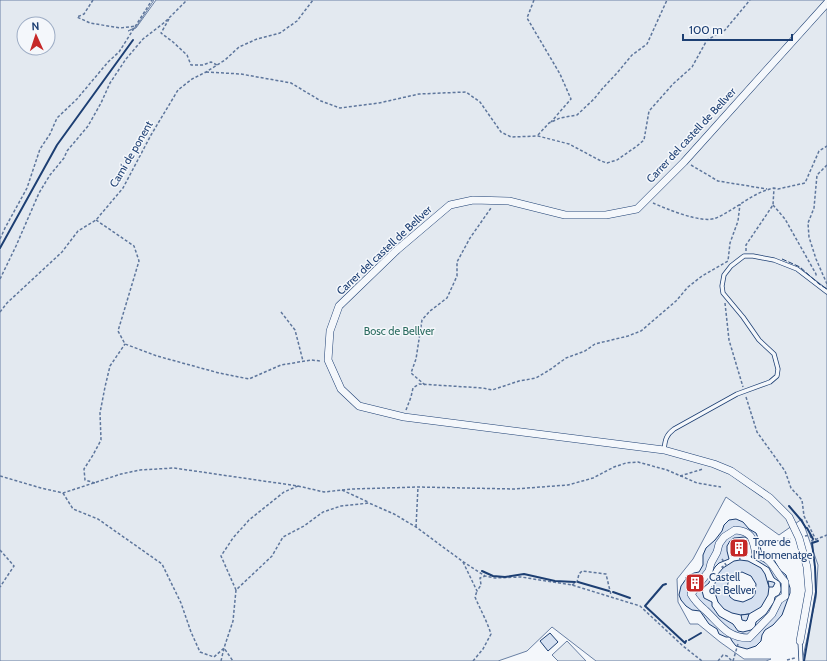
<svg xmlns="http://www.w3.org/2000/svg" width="827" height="661" viewBox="0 0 827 661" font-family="Cabin,sans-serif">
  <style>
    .green { fill: #e3e9f0; stroke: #687fa3; fill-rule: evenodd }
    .building { fill: #d5e0f0; stroke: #1d3f73; fill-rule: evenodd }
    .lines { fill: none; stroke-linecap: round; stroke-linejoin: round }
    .lane-casing { stroke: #1d3f73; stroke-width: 5 }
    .street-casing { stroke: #1d3f73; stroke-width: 8 }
    .path { stroke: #5e769c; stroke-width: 1.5; stroke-dasharray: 3 2; stroke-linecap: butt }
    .lane { stroke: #f4f7fb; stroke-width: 3.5 }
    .street { stroke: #f4f7fb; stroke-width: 7 }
    .fence { stroke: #1d3f73; stroke-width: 1; stroke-dasharray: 5 2; stroke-linecap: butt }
    .wall { stroke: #1d3f73; stroke-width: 2 }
    .labels { text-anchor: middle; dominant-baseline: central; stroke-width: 3; stroke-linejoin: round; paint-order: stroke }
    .street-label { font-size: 11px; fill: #1d3f73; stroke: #f4f7fb }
    .park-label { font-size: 11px; fill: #2c6c60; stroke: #f4f7fb }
    .poi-label { font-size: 11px; fill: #1d3f73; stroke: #f4f7fb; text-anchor: start }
  </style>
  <rect width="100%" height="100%" fill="#f4f7fb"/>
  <g class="green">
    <path d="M 0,0 L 154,0 L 136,27 L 128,31 L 136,28 L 156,0 L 827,0 L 827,661 L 802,661 L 816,598 L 818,565 L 802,519 L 779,535 L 726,497 L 693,559 L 677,579 L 678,602 L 690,624 L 698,624 L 720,642 L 744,659 L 771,659 L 766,661 L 596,661 L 552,627 L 527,651 L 498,661 L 0,661 ZM 24,24 L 48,24 L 48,48 L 24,48 Z"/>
    <path d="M 567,641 L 586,661 L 558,661 L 552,655 Z"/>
  </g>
  <g class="building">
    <path d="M 736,519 L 743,522 L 749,529 L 756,533 L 759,540 L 761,551 L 774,560 L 780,570 L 786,575 L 790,588 L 790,593 L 782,615 L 773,625 L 765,630 L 762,635 L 761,641 L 756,646 L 747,649 L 736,646 L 732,641 L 730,637 L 726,637 L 719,634 L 717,629 L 709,624 L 700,611 L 692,610 L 686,606 L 681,600 L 679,595 L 681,586 L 686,579 L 686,577 L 694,573 L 699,572 L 703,565 L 703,555 L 706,548 L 715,540 L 722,531 L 724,525 L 729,520 ZM 745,537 L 750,540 L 753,554 L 751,557 L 769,568 L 774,578 L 780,582 L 781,588 L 781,591 L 779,595 L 775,597 L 774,602 L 766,614 L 756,622 L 755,627 L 751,630 L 743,632 L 738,631 L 733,624 L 719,616 L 712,606 L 712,602 L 704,598 L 702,591 L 704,587 L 709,583 L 712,572 L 715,567 L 719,563 L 729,559 L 727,551 L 727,546 L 730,541 L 734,538 Z"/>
    <circle cx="739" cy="547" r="6"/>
    <path d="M 740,560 L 748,561 L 761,568 L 765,574 L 769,587 L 768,595 L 761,607 L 749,614 L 741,615 L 732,613 L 724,609 L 718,602 L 715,593 L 714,586 L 718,574 L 723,568 L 734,561 ZM 742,572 L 751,576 L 756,584 L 755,594 L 752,598 L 743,602 L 734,600 L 730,597 L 727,588 L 728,583 L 733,575 Z"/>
    <path d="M 768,581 L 773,582 L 775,583 L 773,587 L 769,587 Z"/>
    <path d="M 712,586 L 714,586 L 715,593 L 710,592 L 710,590 Z"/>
    <path d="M 749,614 L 747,620 L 746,621 L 742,620 L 741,615 Z"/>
    <path d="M 550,633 L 558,642 L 548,651 L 540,641 Z"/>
  </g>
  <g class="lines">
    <g class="lane-casing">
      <g id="lane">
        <path d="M 664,450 C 665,440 666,435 674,429 L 737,394 L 770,382 L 777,376 L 778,369 L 774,354 L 759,340 L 743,317 L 723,293 L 722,286 L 724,275 L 731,266 L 744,256 L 753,256 L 774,260 L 797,269 L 827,292"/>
        <path d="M 800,641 L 801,661"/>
      </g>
    </g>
    <g class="street-casing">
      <g id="street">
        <path d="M 735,530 C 753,531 753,540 756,555 C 773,558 774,571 785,582 L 785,596 L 779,600 L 772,614 L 749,638 C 727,638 720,624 705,610 C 699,605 695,601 691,594 L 709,571 L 711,563 L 717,552 L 719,544 L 724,537 Z"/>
        <path d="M 800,641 L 809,591 L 807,567 L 799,538 L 789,517 L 770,498 L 731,471 L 714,464 L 664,450 L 404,417 L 359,406 L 341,389 L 328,360 L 330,331 L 339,306 L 397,250 L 450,205 L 473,200 L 509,201 L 565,215 L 606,215 L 637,209 L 684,162 L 827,3"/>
      </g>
    </g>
    <g class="path">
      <path d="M 93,0 L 84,14 L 77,17 L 90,23 L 120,28 L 136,26"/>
      <path d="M 534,0 L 527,18 L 560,74 L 571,99 L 551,122"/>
      <path d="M 169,19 L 161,33 L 173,42 L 187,55 L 191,65 L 203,65 L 211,62 L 217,65"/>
      <path d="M 206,72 L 241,74 L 291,83 L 321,101 L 340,108 L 379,103 L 419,94 L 466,92 L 480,102 L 501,132 L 511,137 L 538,136 L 569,144 L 601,161 L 607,163 L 617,160 L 637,146 L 644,140 L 649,111 L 673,84 L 692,67 L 707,40 L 725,30 L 750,0"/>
      <path d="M 538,135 L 549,123 L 560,118 L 577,115 L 594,99 L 602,89 L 617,73 L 632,55 L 647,44 L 667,0"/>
      <path d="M 691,165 L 718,181 L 767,189"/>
      <path d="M 827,165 L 817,175 L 814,208 L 808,223 L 809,237 L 816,259 L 827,284"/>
      <path d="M 653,203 C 667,209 702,224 716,218 C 737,209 751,193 774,188"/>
      <path d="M 773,205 L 785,219 L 816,274 L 816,277"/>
      <path d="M 96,220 L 134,246 L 139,261 L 118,331 L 125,344 L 157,356 L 219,373 L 249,379 L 281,365 L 311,360 L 321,361"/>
      <path d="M 0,239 L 5,228 L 27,188 L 40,149 L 50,134 L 57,118 L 77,99 L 108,62 L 119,52 L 152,0"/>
      <path d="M 746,251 L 746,245 L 773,205 L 774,188 L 778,189 L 805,183 L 819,151 L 827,146"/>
      <path d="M 0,279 L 16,246 L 39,193 L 50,175 L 64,158 L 67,151 L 88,126 L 101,103 L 110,83 L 126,59 L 143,39 L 165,22 L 187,0"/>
      <path d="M 725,303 L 729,340 L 743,387"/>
      <path d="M 0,312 L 7,303 L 62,252 L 78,231 L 96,220 L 123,188 L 151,135 L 178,90 L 192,79 L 206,72 L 225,60 L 239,47 L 257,39 L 280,33 L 297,21 L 313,0"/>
      <path d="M 281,312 L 295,330 L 303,361"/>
      <path d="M 425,385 L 411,373 L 416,359 L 422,320 L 430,311 L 447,298 L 457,276 L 457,262 L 470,238 L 491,208"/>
      <path d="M 746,397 L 757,432 L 785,471 L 791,488 L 802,500 L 804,516 L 816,540"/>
      <path d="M 406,410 L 411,397 L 413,388 L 419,384 L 483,388 L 492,390 L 519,381 L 536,378 L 551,369 L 566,358 L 585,351 L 595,344 L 628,336 L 641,331 L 676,301 L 688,287 L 702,276 L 728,261 L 730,243 L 738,221 L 740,204"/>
      <path d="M 0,476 L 41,488 L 63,493 L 121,474 L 140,470 L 174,468 L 298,486 L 324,492 L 352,489 L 418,487 L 514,489 L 568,485 L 593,478 L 614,467 L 626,463 L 638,462 L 667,470 L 697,483 L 721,487"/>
      <path d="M 680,476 L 703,469"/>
      <path d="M 95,483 L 85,480 L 84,469 L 93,455 L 101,440 L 100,413 L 105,387 L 110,366 L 125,344"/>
      <path d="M 342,490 L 368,502"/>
      <path d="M 63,493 L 73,509 L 98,519 L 162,564 L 181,603 L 191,632 L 200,652 L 214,657 L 224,648 L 233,621 L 236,590 L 272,556 L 283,537 L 304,526 L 323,512 L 341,506 L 369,503 L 394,514 L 416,527 L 462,561 L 485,576 L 495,578 L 521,577 L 572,585 L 640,606 L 683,646 L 702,661"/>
      <path d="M 416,527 L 418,487"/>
      <path d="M 805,536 L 810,535 L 812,541 L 827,535"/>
      <path d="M 761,543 L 791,539"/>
      <path d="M 0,550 L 14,566 L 0,587"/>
      <path d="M 739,553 L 740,560"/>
      <path d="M 722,559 L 726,565 L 722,567 L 723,568"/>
      <path d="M 463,562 L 477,591 L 481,585 L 480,578 L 485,576"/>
      <path d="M 572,585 L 577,582 L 579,574 L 582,571 L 606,574 L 611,595"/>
      <path d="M 236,590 L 221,556 L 233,538 L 249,520 L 284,492 L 298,486"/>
      <path d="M 787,660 L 795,658"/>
      <path d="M 221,661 L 224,648 L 233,661"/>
      <path d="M 473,661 L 483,649 L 491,634 C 487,621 480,609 475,597 L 477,591"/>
      <path d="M 718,661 L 723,655 L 727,656 L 732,661"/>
      <path d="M 733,661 L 738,644"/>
    </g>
    <use href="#lane" class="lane"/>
    <use href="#street" class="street"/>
    <path class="fence" d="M 782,259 L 800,267 L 819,284 L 827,289"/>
    <g class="wall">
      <path d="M 0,248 L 57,145 L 133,40"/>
      <path d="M 789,506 L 801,520 L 806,528 L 807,528 L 813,539"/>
      <path d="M 482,571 L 493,576 L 505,577 L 524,574 L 555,581 L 575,582"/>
      <path d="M 578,582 L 609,591"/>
      <path d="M 666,584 L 663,585 L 645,606 L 685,643 L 686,641"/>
      <path d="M 613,592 L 630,598"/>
      <path d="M 689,640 L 701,633"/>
      <path d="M 804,661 L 816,592 L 815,567 L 812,543 L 818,541"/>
    </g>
  </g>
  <defs>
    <g id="building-square" transform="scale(1)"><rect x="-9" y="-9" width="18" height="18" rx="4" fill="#c62828" stroke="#f4f7fb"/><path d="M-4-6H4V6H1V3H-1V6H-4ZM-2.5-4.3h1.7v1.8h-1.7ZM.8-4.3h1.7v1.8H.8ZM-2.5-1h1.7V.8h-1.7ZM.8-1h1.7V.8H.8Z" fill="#fff"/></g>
  </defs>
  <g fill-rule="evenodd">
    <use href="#building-square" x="739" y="548"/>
    <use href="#building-square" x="695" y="583"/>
  </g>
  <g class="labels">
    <g class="street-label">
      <text transform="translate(691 135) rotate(-47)">Carrer del castell de Bellver</text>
      <text transform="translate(131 154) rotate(-60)">Camí de ponent</text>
      <text transform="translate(384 250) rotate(-43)">Carrer del castell de Bellver</text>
    </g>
    <g class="park-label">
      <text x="399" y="331">Bosc de Bellver</text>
    </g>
    <g class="poi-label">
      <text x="753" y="542">Torre de<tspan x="753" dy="13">l'Homenatge</tspan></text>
      <text x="709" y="577">Castell<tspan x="709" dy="13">de Bellver</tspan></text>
    </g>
  </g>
  <g transform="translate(36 36) rotate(357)"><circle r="19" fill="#f4f7fb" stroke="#9eadc5"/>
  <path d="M0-3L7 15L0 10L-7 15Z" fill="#c62828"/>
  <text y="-6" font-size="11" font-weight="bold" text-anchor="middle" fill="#1d3f73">N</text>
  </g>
  <path d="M683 34v6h109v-6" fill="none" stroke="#1d3f73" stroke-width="2"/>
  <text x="689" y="34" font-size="12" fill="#1d3f73" stroke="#f4f7fb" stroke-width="3" paint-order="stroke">100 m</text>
</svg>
